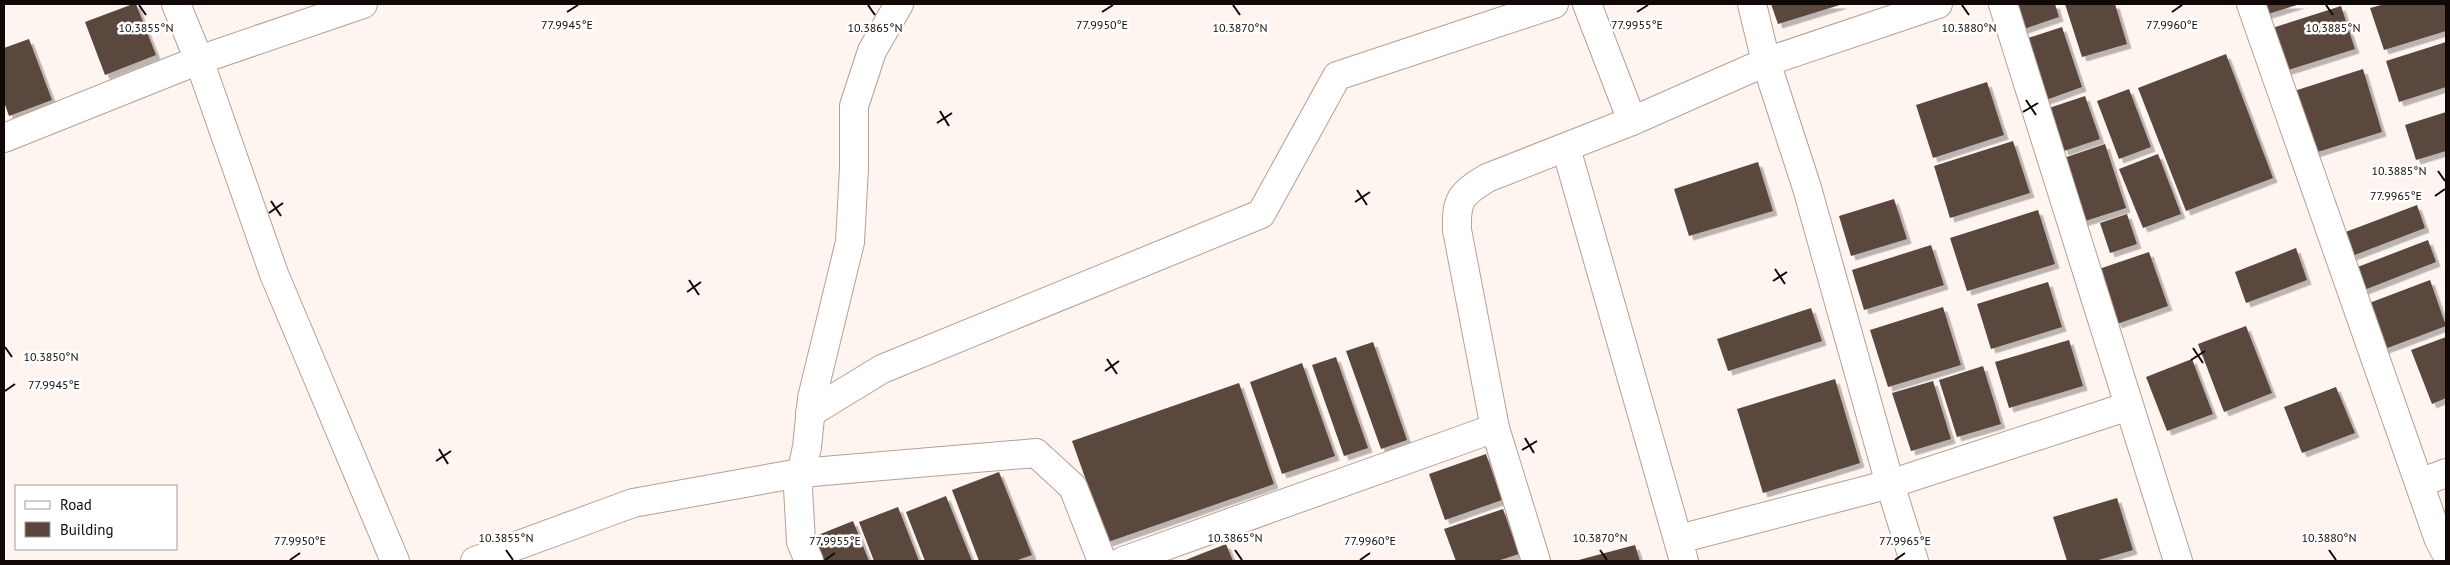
<svg xmlns="http://www.w3.org/2000/svg" width="2450" height="565" viewBox="0 0 2450 565" font-family="'PT Sans',sans-serif">
  <style>
    .building { fill: #5a463d; filter: url(#shadow) }
    .lines { fill: none; stroke-linecap: round; stroke-linejoin: round }
    .minor-casing { stroke: #b69f94; stroke-width: 30 }
    .minor { stroke: #fff; stroke-width: 28 }
    .ticks { fill: none; stroke: #110906; stroke-width: 2 }
    .ticks-label { font-size: 12px; text-anchor: middle; fill: #110906; stroke: #fff; stroke-width: 5; stroke-linejoin: round; paint-order: stroke }
  </style>
  <defs>
    <filter id="shadow"><feDropShadow dx="4.5" dy="4.5" stdDeviation="0" flood-color="#0004"/></filter>
  </defs>
  <rect width="100%" height="100%" fill="#fff5f0"/>
  <g class="building">
    <path d="M 133,4 L 136,4 L 156,55 L 105,75 L 85,22 Z"/>
    <path d="M 1771,4 L 1843,4 L 1778,24 Z"/>
    <path d="M 2009,4 L 2055,4 L 2059,17 L 2018,31 Z"/>
    <path d="M 2065,4 L 2115,4 L 2127,44 L 2082,57 Z"/>
    <path d="M 2262,4 L 2300,4 L 2265,15 Z"/>
    <path d="M 2385,4 L 2446,4 L 2446,31 L 2384,50 L 2370,8 Z"/>
    <path d="M 2341,6 L 2355,49 L 2285,71 L 2272,28 Z"/>
    <path d="M 2062,27 L 2082,87 L 2043,101 L 2022,40 Z"/>
    <path d="M 29,39 L 52,100 L 9,116 L 4,102 L 4,48 Z"/>
    <path d="M 2446,42 L 2446,87 L 2399,102 L 2386,61 Z"/>
    <path d="M 2226,54 L 2273,178 L 2186,211 L 2138,88 Z"/>
    <path d="M 2363,69 L 2382,132 L 2311,154 L 2291,92 Z"/>
    <path d="M 1987,82 L 2004,135 L 1933,158 L 1916,105 Z"/>
    <path d="M 2129,89 L 2151,147 L 2119,159 L 2097,101 Z"/>
    <path d="M 2085,96 L 2100,139 L 2064,151 L 2049,108 Z"/>
    <path d="M 2446,112 L 2446,151 L 2416,160 L 2405,125 Z"/>
    <path d="M 2013,141 L 2030,193 L 1950,218 L 1934,166 Z"/>
    <path d="M 2105,144 L 2126,208 L 2079,223 L 2058,160 Z"/>
    <path d="M 2158,154 L 2181,214 L 2143,228 L 2119,169 Z"/>
    <path d="M 1758,162 L 1773,211 L 1689,236 L 1674,189 Z"/>
    <path d="M 1894,199 L 1907,239 L 1851,256 L 1839,216 Z"/>
    <path d="M 2417,205 L 2425,228 L 2352,256 L 2343,233 Z"/>
    <path d="M 2038,210 L 2055,264 L 1967,291 L 1950,238 Z"/>
    <path d="M 2127,214 L 2137,244 L 2110,253 L 2100,223 Z"/>
    <path d="M 2428,240 L 2436,262 L 2364,290 L 2355,268 Z"/>
    <path d="M 1931,245 L 1944,285 L 1864,310 L 1852,270 Z"/>
    <path d="M 2296,248 L 2307,280 L 2246,303 L 2235,272 Z"/>
    <path d="M 2149,252 L 2168,306 L 2117,324 L 2099,269 Z"/>
    <path d="M 2430,280 L 2446,326 L 2382,350 L 2364,305 Z"/>
    <path d="M 2048,282 L 2062,327 L 1991,349 L 1977,304 Z"/>
    <path d="M 1943,307 L 1961,365 L 1888,387 L 1870,330 Z"/>
    <path d="M 1811,308 L 1822,341 L 1728,371 L 1717,339 Z"/>
    <path d="M 2246,326 L 2272,393 L 2224,412 L 2198,344 Z"/>
    <path d="M 2446,337 L 2446,398 L 2432,404 L 2411,350 Z"/>
    <path d="M 2069,340 L 2083,386 L 2009,408 L 1995,362 Z"/>
    <path d="M 1373,342 L 1407,440 L 1381,449 L 1346,351 Z"/>
    <path d="M 1336,357 L 1368,448 L 1344,456 L 1312,365 Z"/>
    <path d="M 2192,359 L 2213,414 L 2167,431 L 2146,377 Z"/>
    <path d="M 1302,363 L 1335,456 L 1282,474 L 1250,382 Z"/>
    <path d="M 1983,366 L 2001,424 L 1957,437 L 1939,380 Z"/>
    <path d="M 1835,379 L 1860,463 L 1763,493 L 1737,409 Z"/>
    <path d="M 1933,381 L 1951,439 L 1911,451 L 1892,393 Z"/>
    <path d="M 1239,383 L 1274,484 L 1108,542 L 1072,441 Z"/>
    <path d="M 2336,387 L 2355,433 L 2302,453 L 2284,407 Z"/>
    <path d="M 1486,454 L 1502,500 L 1445,520 L 1429,474 Z"/>
    <path d="M 999,472 L 1032,555 L 1015,561 L 979,561 L 952,490 Z"/>
    <path d="M 946,496 L 972,561 L 925,561 L 906,512 Z"/>
    <path d="M 2117,498 L 2133,550 L 2095,561 L 2067,561 L 2053,517 Z"/>
    <path d="M 898,507 L 919,561 L 874,561 L 859,522 Z"/>
    <path d="M 1503,509 L 1519,554 L 1497,561 L 1456,561 L 1444,529 Z"/>
    <path d="M 853,521 L 869,561 L 817,561 L 808,539 Z"/>
    <path d="M 1226,544 L 1233,561 L 1183,561 Z"/>
    <path d="M 1635,545 L 1640,561 L 1575,561 Z"/>
  </g>
  <g class="lines">
    <g class="minor-casing">
      <g id="minor">
        <path d="M 176,4 L 199,60 L 274,274 L 395,561"/>
        <path d="M 1587,4 L 1632,121"/>
        <path d="M 1752,4 L 1766,62 L 1807,188 L 1890,484 L 1914,561"/>
        <path d="M 2003,4 L 2178,561"/>
        <path d="M 2251,4 L 2439,540 L 2446,553"/>
        <path d="M 4,138 L 199,60 L 363,4"/>
        <path d="M 1566,148 L 1684,561"/>
        <path d="M 810,413 L 882,369 L 1261,214 L 1337,76 L 1554,4"/>
        <path d="M 2420,483 L 2446,473"/>
        <path d="M 1679,539 L 1890,484 L 2129,406"/>
        <path d="M 475,561 L 633,503 L 800,473 L 1036,453 L 1073,487 L 1102,561"/>
        <path d="M 809,561 L 801,542 L 798,488 L 807,447 L 812,398 L 850,242 L 854,168 L 854,106 L 872,51 L 899,4"/>
        <path d="M 1123,561 L 1495,428"/>
        <path d="M 1536,561 L 1495,428 L 1457,230 C 1456,199 1461,194 1487,178 L 1632,121 L 1766,62 L 1938,4"/>
      </g>
    </g>
    <use href="#minor" class="minor"/>
  </g>
  <path class="ticks" d="M 139,5 L 146,15M 868,5 L 875,15M 1233,5 L 1240,15M 1962,5 L 1969,15M 2326,5 L 2333,15M 567,12 L 578,5M 1102,12 L 1113,5M 1637,12 L 1648,5M 2172,12 L 2182,5M 2026,100 L 2036,115M 940,111 L 949,126M 2023,112 L 2038,103M 937,123 L 952,113M 2438,171 L 2445,181M 1357,190 L 1367,205M 2435,196 L 2445,189M 271,201 L 281,216M 1355,202 L 1370,192M 269,213 L 283,203M 1775,269 L 1785,284M 689,280 L 699,295M 1773,281 L 1787,272M 687,292 L 701,282M 5,347 L 12,357M 2193,348 L 2203,363M 1107,359 L 1117,374M 2191,360 L 2205,351M 1105,371 L 1119,361M 5,391 L 15,384M 1525,438 L 1534,453M 439,449 L 448,464M 1522,450 L 1537,441M 436,461 L 451,451M 506,550 L 513,560M 1235,550 L 1242,560M 1600,550 L 1607,560M 2329,550 L 2336,560M 290,560 L 300,553M 825,560 L 835,553M 1360,560 L 1370,553M 1895,560 L 1905,553"/>
  <g class="ticks-label">
    <text x="567" y="29">77.9945°E</text>
    <text x="1102" y="29">77.9950°E</text>
    <text x="1637" y="29">77.9955°E</text>
    <text x="2172" y="29">77.9960°E</text>
    <text x="146" y="32">10.3855°N</text>
    <text x="875" y="32">10.3865°N</text>
    <text x="1240" y="32">10.3870°N</text>
    <text x="1969" y="32">10.3880°N</text>
    <text x="2333" y="32">10.3885°N</text>
    <text x="2399" y="175">10.3885°N</text>
    <text x="2396" y="200">77.9965°E</text>
    <text x="51" y="361">10.3850°N</text>
    <text x="54" y="389">77.9945°E</text>
    <text x="506" y="542">10.3855°N</text>
    <text x="1235" y="542">10.3865°N</text>
    <text x="1600" y="542">10.3870°N</text>
    <text x="2329" y="542">10.3880°N</text>
    <text x="300" y="545">77.9950°E</text>
    <text x="835" y="545">77.9955°E</text>
    <text x="1370" y="545">77.9960°E</text>
    <text x="1905" y="545">77.9965°E</text>
  </g>
  <rect width="2450" height="565" fill="none" stroke="#110906" stroke-width="10"/>
  <rect x="15" y="485" width="162" height="65" fill="#ffffff" stroke="#a09d9b"/>
  <rect x="25" y="501" width="25" height="8" fill="#ffffff" stroke="#a09d9b"/>
  <text x="60" y="510" font-size="15" fill="#110906">Road</text>
  <rect x="25" y="522" width="25" height="15" fill="#5a463d" stroke="#a09d9b"/>
  <text x="60" y="535" font-size="15" fill="#110906">Building</text>
</svg>
